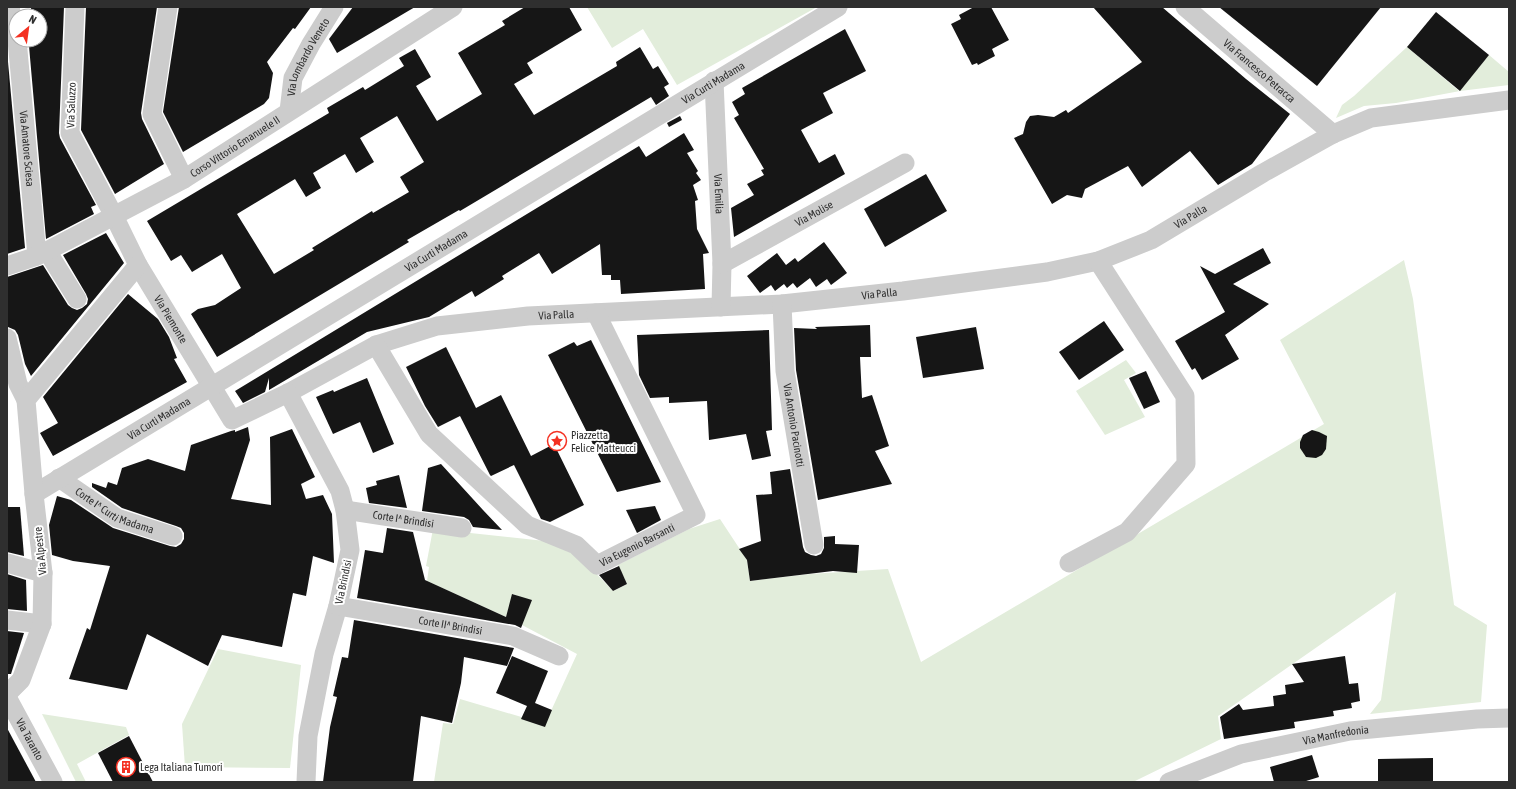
<svg xmlns="http://www.w3.org/2000/svg" width="1516" height="789" viewBox="0 0 1516 789" font-family="'Asap Condensed',sans-serif">
  <style>
    .green { fill: #e2eddb }
    .building { fill: #161616; fill-rule: evenodd }
    .lines { fill: none; stroke-linecap: round; stroke-linejoin: round }
    .minor { stroke: #ccc; stroke-width: 19 }
    .labels { text-anchor: middle; dominant-baseline: central; stroke-width: 4; stroke-linejoin: round; paint-order: stroke }
    .street-label { font-size: 11px; fill: #2f2f2f; stroke: #fff }
    .poi-label { font-size: 11px; fill: #2f2f2f; stroke: #fff; text-anchor: start }
  </style>
  <rect width="100%" height="100%" fill="#fff"/>
  <g class="green">
    <path d="M 587,7 L 817,7 L 677,85 L 643,29 L 612,48 Z"/>
    <path d="M 1407,47 L 1459,91 L 1489,55 L 1509,72 L 1509,85 L 1460,91 L 1396,103 L 1364,106 L 1336,118 L 1342,105 L 1354,96 Z"/>
    <path d="M 1404,260 L 1413,299 L 1454,605 L 1487,625 L 1481,702 L 1370,714 L 1381,700 L 1396,592 L 1218,716 L 1221,739 L 1133,782 L 434,782 L 443,723 L 453,724 L 460,699 L 545,724 L 577,654 L 522,625 L 531,601 L 513,594 L 506,617 L 427,581 L 429,567 L 426,566 L 433,529 L 554,542 L 583,560 L 613,591 L 627,584 L 618,565 L 689,529 L 720,519 L 747,560 L 750,581 L 810,574 L 888,569 L 921,662 L 1324,424 L 1280,340 Z"/>
    <path d="M 1126,360 L 1136,373 L 1124,380 L 1145,417 L 1105,435 L 1076,391 Z"/>
    <path d="M 218,649 L 301,665 L 290,768 L 185,767 L 182,724 Z"/>
    <path d="M 42,714 L 126,727 L 129,735 L 77,764 L 86,782 L 76,782 Z"/>
  </g>
  <g class="building">
    <path d="M 31,7 L 64,7 L 59,133 L 60,138 L 96,205 L 91,207 L 94,214 L 46,239 L 29,46 L 32,46 L 31,40 L 40,40 L 40,16 L 31,16 Z"/>
    <path d="M 86,7 L 157,7 L 141,113 L 142,119 L 164,164 L 115,194 L 81,130 Z"/>
    <path d="M 179,7 L 311,7 L 295,29 L 293,28 L 267,62 L 273,73 L 269,98 L 264,104 L 183,152 L 163,112 Z"/>
    <path d="M 353,7 L 415,7 L 337,53 L 329,39 Z"/>
    <path d="M 525,7 L 569,7 L 582,30 L 527,63 L 533,73 L 514,84 L 534,115 L 617,66 L 616,62 L 640,47 L 653,69 L 658,66 L 669,84 L 664,87 L 669,96 L 656,105 L 651,97 L 460,211 L 459,210 L 407,240 L 409,242 L 217,357 L 191,314 L 198,309 L 215,305 L 241,288 L 222,254 L 192,272 L 181,255 L 171,261 L 147,221 L 329,113 L 327,108 L 363,87 L 365,90 L 404,66 L 399,58 L 415,49 L 431,77 L 416,86 L 437,121 L 482,94 L 458,53 L 505,25 L 502,21 ZM 397,116 L 424,162 L 400,177 L 409,192 L 373,213 L 372,211 L 312,248 L 314,250 L 274,274 L 237,214 L 295,179 L 306,197 L 321,188 L 313,173 L 345,154 L 356,173 L 374,162 L 360,138 Z"/>
    <path d="M 974,7 L 991,7 L 1009,40 L 992,49 L 995,56 L 978,65 L 977,63 L 972,65 L 951,24 L 961,19 L 959,15 Z"/>
    <path d="M 1093,7 L 1162,7 L 1246,79 L 1290,114 L 1252,164 L 1218,185 L 1190,151 L 1142,187 L 1128,166 L 1085,189 L 1082,198 L 1067,195 L 1052,204 L 1014,138 L 1023,134 L 1026,122 L 1030,116 L 1038,115 L 1054,117 L 1066,110 L 1068,113 L 1142,62 Z"/>
    <path d="M 1219,7 L 1381,7 L 1317,86 Z"/>
    <path d="M 1436,12 L 1489,55 L 1460,91 L 1407,47 Z"/>
    <path d="M 845,29 L 866,71 L 823,93 L 833,113 L 801,130 L 819,163 L 835,154 L 845,174 L 734,237 L 731,208 L 754,195 L 747,184 L 764,175 L 761,170 L 764,169 L 734,118 L 739,115 L 732,102 L 745,94 L 742,88 Z"/>
    <path d="M 7,51 L 25,248 L 7,254 Z"/>
    <path d="M 680,116 L 682,120 L 669,127 L 667,123 Z"/>
    <path d="M 684,133 L 694,150 L 687,153 L 698,171 L 696,173 L 701,180 L 693,185 L 698,200 L 695,201 L 697,229 L 709,253 L 703,254 L 705,289 L 621,294 L 620,280 L 611,280 L 611,275 L 602,275 L 600,244 L 552,274 L 539,253 L 502,276 L 504,279 L 475,297 L 472,291 L 429,317 L 367,332 L 269,390 L 269,378 L 265,392 L 243,403 L 235,391 L 639,146 L 646,157 Z"/>
    <path d="M 926,174 L 947,211 L 885,247 L 864,209 Z"/>
    <path d="M 106,233 L 124,263 L 31,376 L 25,364 L 18,335 L 15,330 L 8,327 L 7,277 L 43,265 L 68,305 L 72,308 L 77,310 L 82,308 L 87,304 L 88,299 L 86,294 L 63,255 Z"/>
    <path d="M 824,242 L 847,273 L 831,285 L 827,279 L 816,287 L 810,278 L 797,288 L 793,283 L 787,288 L 784,284 L 775,291 L 771,285 L 760,293 L 747,276 L 777,253 L 786,265 L 795,258 L 798,262 Z"/>
    <path d="M 1263,248 L 1271,263 L 1233,284 L 1269,304 L 1225,335 L 1239,359 L 1202,380 L 1195,368 L 1192,370 L 1175,341 L 1225,312 L 1200,266 L 1215,274 Z"/>
    <path d="M 128,294 L 158,319 L 169,337 L 177,358 L 174,359 L 187,382 L 53,456 L 40,433 L 58,423 L 43,397 Z"/>
    <path d="M 1104,321 L 1124,350 L 1079,380 L 1059,352 Z"/>
    <path d="M 870,325 L 871,357 L 860,357 L 862,398 L 872,395 L 889,446 L 875,451 L 892,484 L 818,500 L 796,370 L 794,328 L 817,329 L 815,327 Z"/>
    <path d="M 976,327 L 984,369 L 923,378 L 916,337 Z"/>
    <path d="M 769,330 L 772,430 L 766,431 L 771,456 L 752,460 L 746,434 L 709,440 L 707,401 L 669,403 L 669,397 L 650,398 L 639,375 L 637,335 Z"/>
    <path d="M 591,340 L 615,388 L 661,482 L 617,492 L 548,355 L 574,342 L 577,346 Z"/>
    <path d="M 446,347 L 476,408 L 501,395 L 531,456 L 554,444 L 584,505 L 550,522 L 541,519 L 514,465 L 491,476 L 490,475 L 460,416 L 438,427 L 425,406 L 406,367 Z"/>
    <path d="M 1146,371 L 1160,402 L 1144,409 L 1129,378 Z"/>
    <path d="M 367,378 L 394,444 L 373,453 L 360,422 L 333,434 L 316,397 L 333,390 L 334,392 Z"/>
    <path d="M 248,427 L 250,440 L 231,499 L 271,505 L 270,437 L 292,429 L 315,477 L 301,484 L 306,499 L 323,495 L 332,514 L 334,563 L 313,556 L 306,596 L 293,593 L 282,647 L 222,635 L 208,666 L 147,634 L 127,690 L 69,679 L 87,628 L 90,630 L 110,566 L 73,561 L 52,555 L 49,525 L 57,496 L 71,500 L 113,528 L 170,546 L 176,547 L 181,544 L 184,539 L 184,533 L 181,528 L 176,526 L 122,508 L 92,487 L 92,483 L 106,488 L 108,482 L 117,485 L 122,468 L 148,459 L 185,471 L 191,445 L 231,431 L 235,430 L 235,432 Z"/>
    <path d="M 1312,430 L 1319,432 L 1327,436 L 1326,449 L 1322,455 L 1316,458 L 1306,457 L 1300,448 L 1300,442 L 1303,435 Z"/>
    <path d="M 441,464 L 483,510 L 502,530 L 473,527 L 469,520 L 464,517 L 422,511 L 428,468 Z"/>
    <path d="M 790,469 L 803,547 L 805,552 L 811,555 L 816,556 L 821,554 L 824,548 L 824,537 L 835,536 L 835,544 L 859,545 L 857,573 L 833,571 L 750,581 L 747,560 L 739,549 L 761,541 L 756,495 L 772,494 L 770,472 Z"/>
    <path d="M 399,475 L 407,508 L 369,503 L 366,488 L 377,485 L 376,481 Z"/>
    <path d="M 655,506 L 661,520 L 637,533 L 626,510 Z"/>
    <path d="M 7,507 L 20,507 L 24,556 L 7,552 Z"/>
    <path d="M 387,528 L 413,532 L 425,580 L 506,617 L 512,594 L 532,600 L 521,628 L 515,625 L 357,598 L 365,550 L 383,553 Z"/>
    <path d="M 619,566 L 627,584 L 613,591 L 599,575 Z"/>
    <path d="M 7,574 L 26,580 L 27,611 L 7,609 Z"/>
    <path d="M 354,620 L 514,648 L 507,666 L 464,657 L 461,683 L 452,723 L 421,716 L 413,782 L 323,782 L 330,727 L 337,697 L 333,696 L 342,657 L 348,658 Z"/>
    <path d="M 7,631 L 24,633 L 11,674 L 7,674 Z"/>
    <path d="M 512,656 L 548,671 L 535,703 L 552,710 L 545,727 L 521,719 L 527,706 L 496,693 Z"/>
    <path d="M 1345,656 L 1349,684 L 1358,683 L 1360,701 L 1351,703 L 1352,708 L 1333,711 L 1334,716 L 1294,722 L 1295,728 L 1224,739 L 1220,717 L 1239,704 L 1243,710 L 1274,706 L 1273,696 L 1286,694 L 1285,685 L 1304,682 L 1292,664 Z"/>
    <path d="M 7,728 L 36,782 L 7,782 Z"/>
    <path d="M 129,736 L 153,782 L 113,782 L 98,753 Z"/>
    <path d="M 1312,755 L 1319,777 L 1303,782 L 1274,782 L 1270,767 Z"/>
    <path d="M 1433,758 L 1433,782 L 1378,782 L 1378,759 Z"/>
  </g>
  <g class="lines">
    <g class="minor">
      <path d="M 10,7 L 16,36"/>
      <path id="s1" d="M 75,7 L 70,133 L 114,216 L 138,265 L 232,420 L 288,393 L 376,345 L 437,326 L 528,316 L 782,304 L 903,291 L 1047,272 L 1098,261 L 1151,240 L 1263,173 L 1333,134 L 1371,118 L 1509,100"/>
      <path d="M 168,7 L 152,114 L 184,179"/>
      <path id="s2" d="M 1185,7 L 1333,134"/>
      <path id="s3" d="M 17,40 L 37,256"/>
      <path id="s4" d="M 714,81 L 722,264 L 721,307"/>
      <path id="s5" d="M 289,111 L 293,78 L 311,44 L 334,7"/>
      <path d="M 47,251 L 77,299"/>
      <path id="s6" d="M 722,264 L 905,163"/>
      <path id="s7" d="M 7,266 L 37,256 L 47,251 L 184,179 L 453,7"/>
      <path id="s8" d="M 782,304 L 785,371 L 814,545"/>
      <path d="M 7,338 L 18,384 L 26,400"/>
      <path id="s9" d="M 376,345 L 429,434 L 527,525 L 576,545 L 597,565 L 696,515 L 596,313"/>
      <path d="M 288,393 L 340,491 L 345,510 L 350,550 L 338,606 L 324,654 L 308,736 L 306,782"/>
      <path id="s10" d="M 59,478 L 117,518 L 173,536"/>
      <path id="s11" d="M 34,494 L 838,7"/>
      <path id="s12" d="M 345,510 L 462,528"/>
      <path d="M 7,563 L 43,573"/>
      <path d="M 1069,563 L 1127,532 L 1186,464 L 1185,396 L 1098,261"/>
      <path id="s13" d="M 338,606 L 513,636 L 559,656"/>
      <path d="M 7,620 L 42,624"/>
      <path d="M 7,694 L 21,680 L 42,624 L 43,573 L 34,494 L 26,400 L 138,265"/>
      <path id="s14" d="M 7,697 L 53,782"/>
      <path id="s15" d="M 1169,782 L 1241,754 L 1350,731 L 1477,719 L 1509,718"/>
    </g>
  </g>
  <defs>
    <g id="sight-ring" transform="scale(1)"><circle r="9.5" fill="#fff" stroke="#f43122" stroke-width="1.5"/><path d="M0-6L1.8-2.2L6-1.7L2.9 1.2L3.7 5.4L0 3.3L-3.7 5.4L-2.9 1.2L-6-1.7L-1.8-2.2Z" fill="#f43122"/></g>
    <g id="building-ring" transform="scale(1)"><circle r="9.5" fill="#fff" stroke="#f43122" stroke-width="1.5"/><path d="M-4-6H4V6H1V3H-1V6H-4ZM-2.5-4.3h1.7v1.8h-1.7ZM.8-4.3h1.7v1.8H.8ZM-2.5-1h1.7V.8h-1.7ZM.8-1h1.7V.8H.8Z" fill="#f43122"/></g>
  </defs>
  <g fill-rule="evenodd">
    <use href="#sight-ring" x="557" y="441"/>
    <use href="#building-ring" x="126" y="767"/>
  </g>
  <g class="labels">
    <g class="street-label">
      <text stroke="none"><textPath href="#s5" startOffset="58">Via Lombardo Veneto</textPath></text>
      <text stroke="none"><textPath href="#s2" startOffset="98">Via Francesco Petracca</textPath></text>
      <text stroke="none"><textPath href="#s11" startOffset="794">Via Curti Madama</textPath></text>
      <text transform="translate(71 105) rotate(-88)">Via Saluzzo</text>
      <text stroke="none"><textPath href="#s7" startOffset="258">Corso Vittorio Emanuele II</textPath></text>
      <text stroke="none"><textPath href="#s3" startOffset="109">Via Amatore Sciesa</textPath></text>
      <text stroke="none"><textPath href="#s4" startOffset="113">Via Emilia</textPath></text>
      <text stroke="none"><textPath href="#s6" startOffset="105">Via Molise</textPath></text>
      <text stroke="none"><textPath href="#s1" startOffset="1450">Via Palla</textPath></text>
      <text stroke="none"><textPath href="#s11" startOffset="470">Via Curti Madama</textPath></text>
      <text stroke="none"><textPath href="#s1" startOffset="1126">Via Palla</textPath></text>
      <text stroke="none"><textPath href="#s1" startOffset="802">Via Palla</textPath></text>
      <text stroke="none"><textPath href="#s1" startOffset="338">Via Piemonte</textPath></text>
      <text stroke="none"><textPath href="#s11" startOffset="146">Via Curti Madama</textPath></text>
      <text stroke="none"><textPath href="#s8" startOffset="122">Via Antonio Pacinotti</textPath></text>
      <text stroke="none"><textPath href="#s10" startOffset="65">Corte I^ Curti Madama</textPath></text>
      <text stroke="none"><textPath href="#s12" startOffset="59">Corte I^ Brindisi</textPath></text>
      <text stroke="none"><textPath href="#s9" startOffset="364">Via Eugenio Barsanti</textPath></text>
      <text transform="translate(40 551) rotate(-96)">Via Alpestre</text>
      <text transform="translate(343 582) rotate(-78)">Via Brindisi</text>
      <text stroke="none"><textPath href="#s13" startOffset="114">Corte II^ Brindisi</textPath></text>
      <text stroke="none"><textPath href="#s15" startOffset="174">Via Manfredonia</textPath></text>
      <text stroke="none"><textPath href="#s14" startOffset="48">Via Taranto</textPath></text>
    </g>
    <g class="poi-label">
      <text x="571" y="435">Piazzetta<tspan x="571" dy="13">Felice Matteucci</tspan></text>
      <text x="140" y="767">Lega Italiana Tumori</text>
    </g>
  </g>
  <rect width="1516" height="789" fill="none" stroke="#2f2f2f" stroke-width="16"/>
  <g transform="translate(28 28) rotate(29)"><circle r="19" fill="#ffffff" stroke="#acacac"/>
  <path d="M0-3L7 15L0 10L-7 15Z" fill="#f43122"/>
  <text y="-6" font-size="11" font-weight="bold" text-anchor="middle" fill="#2f2f2f">N</text>
  </g>
</svg>
